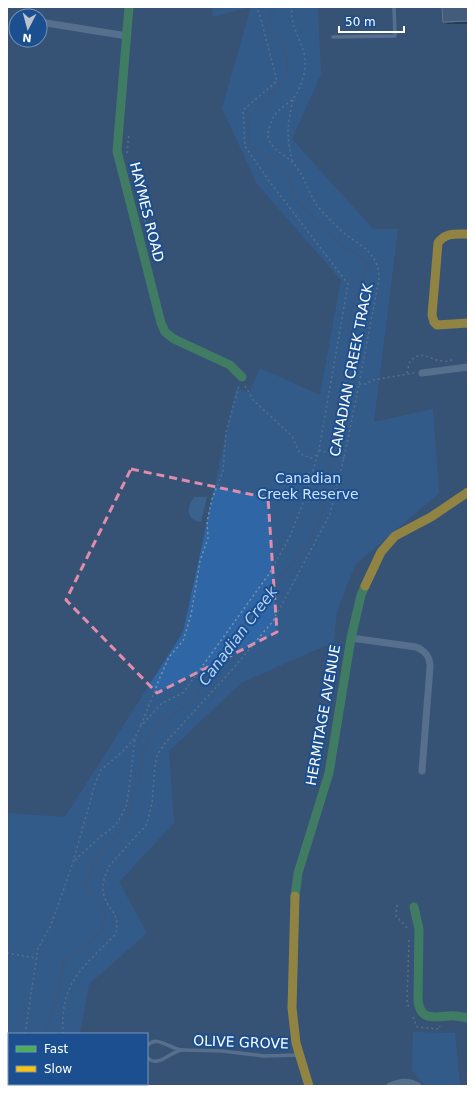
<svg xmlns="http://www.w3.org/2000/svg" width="475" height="1093" font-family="'DejaVu Sans',sans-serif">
	<defs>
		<filter id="shadow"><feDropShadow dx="4" dy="2.5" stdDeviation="0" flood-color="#0009"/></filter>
	</defs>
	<rect width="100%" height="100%" fill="#365274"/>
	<g fill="#2f66a5">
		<path d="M213 7H250L212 17Z"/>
		<path d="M251 7H318L321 74 292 139 373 229H398L374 422 433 409 439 493 355 565 337 611 334 642 241 683 169 751 174 823 119 882 147 933 89 984 80 1034H9V1038L7 1034V813L65 817 183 632 236 388 249 393 260 368 320 395 341 280 257 184 222 108Z"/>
		<path d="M413 1032 455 1033 460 1086H426L412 1071Z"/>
		<path d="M34 1084H117L118 1086H35Z"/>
	</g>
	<path fill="#3b618d" d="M194 497H207L201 522C186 520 186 507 194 497Z"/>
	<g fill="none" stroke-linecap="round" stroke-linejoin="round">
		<g stroke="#3b618d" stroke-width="2.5">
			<path d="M46 1034 60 988 64 962C94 934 127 928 85 886L93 865 126 824 131 806 132 793 139 782 144 747 156 726 194 700 201 684 219 657 258 607 275 591 280 577 312 539 323 511 334 438 335 410 348 361 349 333 352 312 361 281 369 267 360 256 341 245 325 231 300 203 291 189 290 175 275 161 248 145 249 116 275 90 287 75 288 62 284 47 267 29 272 11 276 7"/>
			<path d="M70 1084 71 1086"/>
		</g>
	</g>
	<path fill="#526984" stroke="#92a2b6" filter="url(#shadow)" d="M442 7H468V21L443 22Z"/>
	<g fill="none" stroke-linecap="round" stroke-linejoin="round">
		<g stroke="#7d92a8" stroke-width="1.5" stroke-dasharray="2 3" stroke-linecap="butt">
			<path d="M293 100C287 125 286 138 293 163"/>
			<path d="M127 153 129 133"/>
			<path d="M135 181 141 194 146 226"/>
			<path d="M407 373 410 361C424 349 428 360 442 361 445 362 449 361 452 360"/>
			<path d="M359 384H366L373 380 414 373"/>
			<path d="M245 386 254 401 292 436 300 454 311 458 318 454"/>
			<path d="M319 450 344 458"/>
			<path d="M141 725 161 675 169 657 183 641 191 615 200 561 208 538 207 522 212 499 223 471 226 432 239 386"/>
			<path d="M75 860 100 837 116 825 126 807 129 789 135 738"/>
			<path d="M397 905 396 916 409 930"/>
			<path d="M409 940 407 1002 409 1008"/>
			<path d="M7 953 36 958"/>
			<path d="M413 1017 417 1027 439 1029 440 1026"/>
			<path d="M25 1034 38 948 50 927 60 900 74 859 95 784 101 770 123 751 135 738 140 727 161 704 183 693 269 574 290 536 306 495 319 450 348 284 267 178 245 146 243 110 277 81 260 16 256 7"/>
			<path d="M63 1034C60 982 82 968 116 934 120 912 110 913 104 896 101 885 105 874 110 865L147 824 152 802 155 766 157 755 166 742 231 671 273 621 330 514 344 458 359 384 379 279C379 253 362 247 344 233 336 226 328 218 321 210 309 197 306 179 295 165 288 156 274 152 269 140 267 135 268 131 270 126 275 105 292 107 299 89 303 81 306 68 305 59 303 41 289 26 292 7"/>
			<path d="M43 1084 44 1086"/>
			<path d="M95 1084 97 1086"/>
		</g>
		<g stroke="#7d92a8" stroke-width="3.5">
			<path d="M333 37 395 36 394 7"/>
			<path d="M147 1046C157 1034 169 1049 182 1050 169 1052 157 1069 147 1057"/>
			<path d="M182 1050 222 1051 264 1056 298 1055"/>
		</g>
		<g stroke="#7d92a8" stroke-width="7">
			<path d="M40 22 127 36"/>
			<path d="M422 373 468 367"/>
			<path d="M351 638 416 647C426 651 430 657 430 667L422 771"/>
			<path d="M7 1052 9 1055"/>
			<path d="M25 1084V1086"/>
			<path d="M8 1086 17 1084"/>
			<path d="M390 1086C400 1082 408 1080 418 1086"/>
		</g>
		<g stroke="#4caf50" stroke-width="9">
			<path d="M129 7 117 151 161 323 165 332 174 339 230 365 242 377"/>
			<path d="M295 896 298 873 329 773 351 638 361 595 365 586"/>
			<path d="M414 907 419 929 418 1001C421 1021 433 1017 448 1016 455 1015 461 1017 468 1018"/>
		</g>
		<g stroke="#ffc107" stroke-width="9">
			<path d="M468 234C457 234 445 232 438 243L432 315 434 322 437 325 468 323"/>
			<path d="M365 586 381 552 395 536 431 517 468 492"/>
			<path d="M295 896 292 1008 296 1043 309 1086"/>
		</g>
	</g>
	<path d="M0 0H475V1093H0ZM131 469 268 498 277 632 157 693 66 600Z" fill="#365274" fill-opacity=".55" fill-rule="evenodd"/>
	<path fill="none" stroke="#e08cad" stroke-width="3" stroke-dasharray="8 5" stroke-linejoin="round" d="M131 469 268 498 277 632 157 693 66 600Z"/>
	<g text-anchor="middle" stroke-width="4" stroke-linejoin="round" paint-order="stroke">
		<g font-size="14" fill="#fff" stroke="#1b4f8f">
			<text transform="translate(147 212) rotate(76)" y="5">HAYMES ROAD</text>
			<text transform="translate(351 370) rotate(-79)" y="5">CANADIAN CREEK TRACK</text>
			<text transform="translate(323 715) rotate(-80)" y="5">HERMITAGE AVENUE</text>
			<text transform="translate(241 1042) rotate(2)" y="5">OLIVE GROVE</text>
		</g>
		<g font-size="14" fill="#cfe3fa" stroke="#1b4f8f">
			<text x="308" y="483">Canadian<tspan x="308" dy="16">Creek Reserve</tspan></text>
		</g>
		<g font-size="15" font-style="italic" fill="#b5d3f5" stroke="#1b4f8f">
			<text transform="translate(238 636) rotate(-53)" y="5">Canadian Creek</text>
		</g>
	</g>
	<rect width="475" height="1093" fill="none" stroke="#ffffff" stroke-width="16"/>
	<rect x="8" y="1033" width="140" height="52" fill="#1b4f8f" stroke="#7695bc"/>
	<rect x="16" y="1046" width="20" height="6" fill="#4caf50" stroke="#7695bc"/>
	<text x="44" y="1053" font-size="12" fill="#ffffff">Fast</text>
	<rect x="16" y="1066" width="20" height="6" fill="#ffc107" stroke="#7695bc"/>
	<text x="44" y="1073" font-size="12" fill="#ffffff">Slow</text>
	<g transform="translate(28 28) rotate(186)"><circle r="19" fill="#1b4f8f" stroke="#7695bc"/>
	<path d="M0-3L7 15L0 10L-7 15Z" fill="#b9c2ce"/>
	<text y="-6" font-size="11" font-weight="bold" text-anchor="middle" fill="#ffffff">N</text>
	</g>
	<path d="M339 26v6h65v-6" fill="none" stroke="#ffffff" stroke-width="2"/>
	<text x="345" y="26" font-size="12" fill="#ffffff" stroke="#1b4f8f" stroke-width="3" paint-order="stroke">50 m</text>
</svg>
